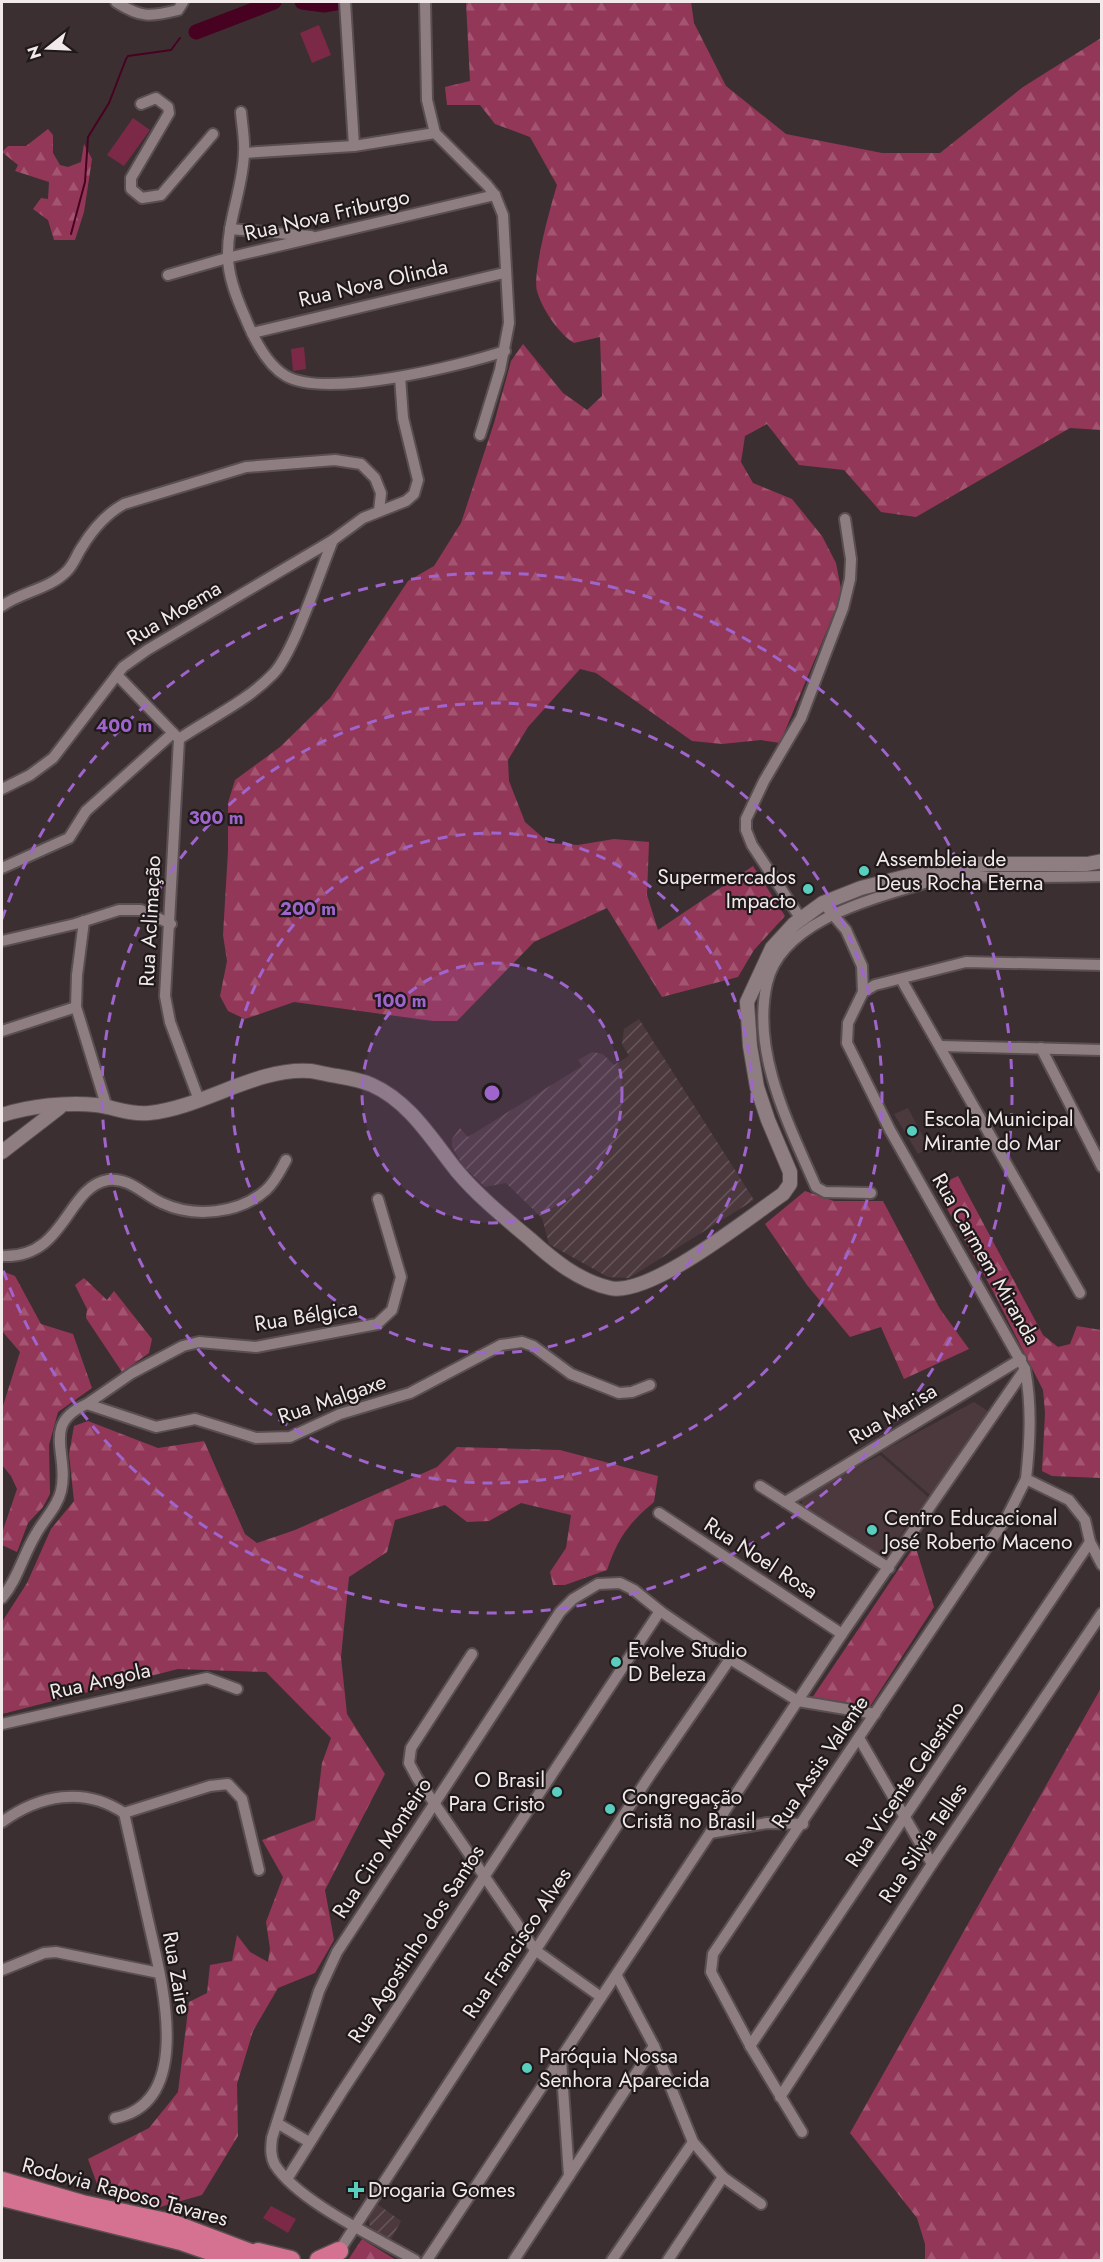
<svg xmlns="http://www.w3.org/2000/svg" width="1103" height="2262" font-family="Jost,sans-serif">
	<defs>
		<pattern id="industrial-furrows" width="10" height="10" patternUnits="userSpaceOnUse" patternTransform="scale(1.5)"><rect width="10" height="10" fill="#4c393e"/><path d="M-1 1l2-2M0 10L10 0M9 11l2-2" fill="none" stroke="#66565a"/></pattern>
		<pattern id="forest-firs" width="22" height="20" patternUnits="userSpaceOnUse" patternTransform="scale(1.5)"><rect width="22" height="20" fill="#933758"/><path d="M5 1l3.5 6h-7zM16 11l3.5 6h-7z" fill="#a35470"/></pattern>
	</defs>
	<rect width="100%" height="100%" fill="#3c2f32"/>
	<g fill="#4c393e">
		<path d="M908 1108 929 1148 918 1154 894 1114Z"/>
		<path d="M974 1402 989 1412 930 1495 881 1452Z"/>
		<path d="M880 1455 928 1497 887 1554 880 1555 802 1505V1500L810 1491Z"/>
	</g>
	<g fill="url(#industrial-furrows)">
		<path d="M639 1019 754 1200 629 1278 608 1277 549 1244 542 1218 506 1183 485 1187 463 1166 452 1147V1139L460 1128 468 1137 582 1066 578 1060 592 1052 603 1054 614 1065 629 1056 622 1044 624 1029Z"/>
		<path d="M376 2203 401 2221 390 2241 370 2227 368 2216Z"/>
	</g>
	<g fill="url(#forest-firs)">
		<path d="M466 2H691L694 23 726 86 786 134 882 153H940L1023 87 1101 38V430L1070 428 916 517 881 512 844 470 799 465 767 424 745 436 741 462 753 483 792 499 822 536 836 563 842 594 780 743 761 740 722 744 692 741 596 673 580 669 528 727 508 760 509 781 525 822 549 843 578 845 614 839 649 842 647 895 658 930 753 866 785 916 754 950 738 977 662 997 607 908 534 942 457 1021H433L294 1002 245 1019 228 1011 220 996 227 961 223 935 228 851V803L235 780 280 747 330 698 408 581 434 566 461 523 494 423 511 361 523 344 563 393 587 410 602 396 600 337 574 343C559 334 542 309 537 291 532 273 551 205 557 185L530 137 495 124 480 105H447L445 87 470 81Z"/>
		<path d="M48 129 53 135V153L60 165 68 167 81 162 84 144 92 159 84 212 75 240H54L48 220 33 209 41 198 48 199 49 182 15 171 18 165 2 152 8 146H26Z"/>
		<path d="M958 1176 1043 1335 1058 1347 1070 1344 1077 1326 1101 1330V1478L1052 1476 1042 1471 1045 1413 1043 1390 993 1291 935 1187Z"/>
		<path d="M805 1191 834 1201H883L940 1309 969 1349 904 1379 881 1327 850 1337 807 1285 765 1224Z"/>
		<path d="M2 1271 15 1276 41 1324 73 1334 92 1388 58 1412 49 1445 50 1494 43 1507 28 1523 17 1552 2 1545V1533L17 1489 11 1476 2 1465V1409L20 1352 2 1331Z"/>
		<path d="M84 1278 107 1300 114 1291 152 1339 149 1353 122 1372 86 1318 87 1309 75 1285Z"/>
		<path d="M88 1421 158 1448 204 1441 245 1534 257 1543 295 1530 437 1467 457 1447 560 1450 658 1476 654 1502C628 1524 618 1538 607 1570L565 1585H553L550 1572 566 1548 571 1515 521 1503 489 1521 467 1522 445 1505 395 1520 387 1552 349 1577 341 1657 347 1714 385 1774 325 1890 334 1940 315 1973 278 1988 253 2031 237 2084 238 2136 202 2195 160 2207 97 2184 88 2159 149 2128 178 2092 189 2002 207 1993 210 1965 232 1961 237 1935 250 1952 268 1962 270 1949 266 1922 283 1877 262 1840 315 1820 322 1763 331 1738 266 1672 178 1669 2 1714V1622L27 1583 51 1529 74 1501 69 1454 74 1426Z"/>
		<path d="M915 1545 934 1607 869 1708 812 1698Z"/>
		<path d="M1101 1688V2260H925V2244L917 2218 850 2133Z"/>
		<path d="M362 2239 396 2260H348Z"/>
	</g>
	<g fill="#7c2947">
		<path d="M319 25 331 55 312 63 300 33Z"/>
		<path d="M133 118 150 130 124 166 107 155Z"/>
		<path d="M304 347 306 369 293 371 291 349Z"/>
		<path d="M271 2206 296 2219 288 2233 263 2218Z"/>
	</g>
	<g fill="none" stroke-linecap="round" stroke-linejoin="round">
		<path stroke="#470221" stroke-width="2" d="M71 234 85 182 88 137 109 103 126 59 128 56 171 50 180 38"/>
		<g stroke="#470221" stroke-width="15">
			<path d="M302 2 324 5 341 2"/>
			<path d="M196 32 274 2"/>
		</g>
		<defs>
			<g id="street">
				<path d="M116 2C141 18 150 17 178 10L183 2"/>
				<path d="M345 2 354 146"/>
				<path d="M425 2 427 100 435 133 487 185 495 195 503 215 509 323 500 370 480 435"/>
				<path d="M141 104 156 98 168 107 169 113 131 178V189L142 198 161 195 213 134"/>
				<path d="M241 112C242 125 245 140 244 153 243 188 227 221 228 256 228 277 237 299 245 317 253 337 267 365 286 376 326 399 460 366 505 351"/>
				<path d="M244 153 354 146 435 133"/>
				<path d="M230 229 311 236"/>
				<path d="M168 275 227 258 495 195"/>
				<path d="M252 333 504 273"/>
				<path d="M2 606C21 592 50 589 67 571 74 564 77 554 82 547 93 529 106 514 124 504L246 467 335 460 361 464 375 478 381 493 379 511"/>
				<path d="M117 675 177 737"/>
				<path d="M179 739 165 996 170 1022 199 1100"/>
				<path d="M179 739C210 718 246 702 273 674 294 653 320 571 333 540"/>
				<path d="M2 789 30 775 53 758 123 667 147 650 333 540 363 518 406 501 414 494 418 480 403 418 400 377"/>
				<path d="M2 868 69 838 86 811 173 733"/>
				<path d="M823 903 846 930 862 966 863 992 848 1023 847 1043 890 1130 1025 1369C1032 1406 1030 1442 1026 1479L1069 1500 1085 1520 1090 1542 1102 1565"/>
				<path d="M801 919 752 845 746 830V819L764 781 801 718 843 608 850 579 851 559 845 519"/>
				<path d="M84 921 77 975 76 1007 107 1108"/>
				<path d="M2 941 75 924 119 910H141L171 924"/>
				<path d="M901 979 1080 1293"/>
				<path d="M863 992 875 985 966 962 1102 965"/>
				<path d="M2 1031 76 1007"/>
				<path d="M940 1046 1102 1050"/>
				<path d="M1041 1048 1102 1167"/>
				<path d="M871 1193 825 1192 816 1187C789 1125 751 1052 767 983 780 926 859 902 908 888 925 883 944 876 961 875 973 875 985 877 997 877 1032 877 1067 877 1102 876"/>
				<path d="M2 1256C66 1259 66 1187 108 1180 129 1177 144 1195 162 1203 194 1218 239 1214 266 1190 275 1182 280 1171 286 1160"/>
				<path d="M87 1404 132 1373 183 1346 199 1342 256 1347 377 1324 392 1310 401 1277 378 1199"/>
				<path d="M760 1486 889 1568"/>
				<path d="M785 1502 1021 1359"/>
				<path d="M659 1513 842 1634"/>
				<path d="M2 1598C18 1579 23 1555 36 1534 44 1519 57 1508 61 1491 70 1455 40 1424 87 1404L156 1427 195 1419 256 1438 290 1437 340 1414 410 1393 501 1345 522 1342 533 1346 571 1374 619 1393 632 1392 650 1385"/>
				<path d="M472 1654 411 1748 409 1763 417 1778 535 1950 601 1997"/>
				<path d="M2 1724 207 1678 237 1689"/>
				<path d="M859 1738 932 1864"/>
				<path d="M2 1822C39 1795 84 1786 124 1813L210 1786 228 1784 242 1799 259 1870"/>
				<path d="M710 1833 767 1823 803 1824"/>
				<path d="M2 1970 44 1953 56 1952 159 1973"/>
				<path d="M617 1976 654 2046 693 2142 723 2177 761 2204"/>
				<path d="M750 2046 1090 1542"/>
				<path d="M561 2059 569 2176"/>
				<path d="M780 2097 932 1864 1102 1613"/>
				<path d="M115 2118C197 2102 160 1975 148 1920 140 1884 132 1848 124 1813"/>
				<path d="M277 2123 309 2142"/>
				<path d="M802 2132 752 2049 711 1972 713 1954 1007 1517 1026 1479"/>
				<path d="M287 2179 341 2093 660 1611"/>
				<path d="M339 2251 650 1775 730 1659"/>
				<path d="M415 2260C375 2237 299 2202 275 2165 270 2156 271 2147 272 2138L319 1991 337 1952 560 1612 573 1599 598 1584 620 1583 634 1590 660 1611 730 1659 798 1701 875 1714"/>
				<path d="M427 2260 842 1634 1025 1369"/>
				<path d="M514 2260 654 2046"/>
				<path d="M612 2260 693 2142"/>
				<path d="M668 2260 723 2177"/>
			</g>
			<g id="secondary">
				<path d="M2 1115C30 1106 66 1102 96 1105 114 1107 129 1115 149 1113 202 1108 257 1067 310 1071 319 1072 328 1075 337 1076 349 1078 361 1080 372 1085 410 1102 432 1140 457 1171 478 1196 505 1218 530 1239 553 1260 579 1281 610 1288 650 1297 748 1218 783 1194L790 1184V1172L768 1120 757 1087 750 1046 747 1002 772 948 794 924 823 903 861 888 955 864H1087L1102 861"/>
				<path d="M2 1152 59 1108"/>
			</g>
			<g id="highway">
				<path d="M2 2181 82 2204 171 2223 269 2260"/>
				<path d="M2 2197 181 2241 236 2260"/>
				<path d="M258 2252 291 2260"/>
				<path d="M319 2260 339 2251"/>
			</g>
		</defs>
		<use href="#street" stroke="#594e50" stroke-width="14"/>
		<use href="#secondary" stroke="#594e50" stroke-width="16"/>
		<use href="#highway" stroke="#594e50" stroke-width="21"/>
		<use href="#street" stroke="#8e7e82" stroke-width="10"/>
		<use href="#secondary" stroke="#8e7e82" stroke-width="14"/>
		<use href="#highway" stroke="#d67291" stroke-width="18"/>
	</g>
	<circle cx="492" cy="1093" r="130" fill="#9f65cc" fill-opacity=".12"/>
	<g fill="none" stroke="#9f65cc" stroke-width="3" stroke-dasharray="10 8">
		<circle cx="492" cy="1093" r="130"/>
		<circle cx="492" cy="1093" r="260"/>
		<circle cx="492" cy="1093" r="390"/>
		<path d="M2 919A520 520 0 1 1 2 1267"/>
	</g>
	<g fill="#59cebe" stroke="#1f191a" stroke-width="2">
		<circle cx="864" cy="871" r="6"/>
		<circle cx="808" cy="889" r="6"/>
		<circle cx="912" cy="1131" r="6"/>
		<circle cx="872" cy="1530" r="6"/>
		<circle cx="616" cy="1662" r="6"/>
		<circle cx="557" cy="1792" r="6"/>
		<circle cx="610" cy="1809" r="6"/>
		<circle cx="527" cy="2068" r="6"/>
		<path d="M353 2181h6v6h6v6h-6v6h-6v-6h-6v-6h6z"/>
	</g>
	<g text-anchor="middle" stroke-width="4.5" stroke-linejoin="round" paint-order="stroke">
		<g font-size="21" fill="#f2e9eb" stroke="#1f191a">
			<text transform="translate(327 215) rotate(-13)" y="7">Rua Nova Friburgo</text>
			<text transform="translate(373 283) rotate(-13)" y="7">Rua Nova Olinda</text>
			<text transform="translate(174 613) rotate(-31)" y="7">Rua Moema</text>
			<text transform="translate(150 921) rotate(-87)" y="7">Rua Aclimação</text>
			<text transform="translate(986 1259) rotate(60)" y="7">Rua Carmem Miranda</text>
			<text transform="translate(306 1316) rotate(-9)" y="7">Rua Bélgica</text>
			<text transform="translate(332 1399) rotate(-19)" y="7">Rua Malgaxe</text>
			<text transform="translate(893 1414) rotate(-31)" y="7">Rua Marisa</text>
			<text transform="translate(761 1558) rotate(33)" y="7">Rua Noel Rosa</text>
			<text transform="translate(100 1681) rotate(-13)" y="7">Rua Angola</text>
			<text transform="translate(820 1762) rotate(-56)" y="7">Rua Assis Valente</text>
			<text transform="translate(905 1784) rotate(-56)" y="7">Rua Vicente Celestino</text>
			<text transform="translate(923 1843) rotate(-56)" y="7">Rua Silvia Telles</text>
			<text transform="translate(382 1848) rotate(-57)" y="7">Rua Ciro Monteiro</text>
			<text transform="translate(517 1943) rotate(-56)" y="7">Rua Francisco Alves</text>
			<text transform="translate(416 1944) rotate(-57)" y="7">Rua Agostinho dos Santos</text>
			<text transform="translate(177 1973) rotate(80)" y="7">Rua Zaire</text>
			<text transform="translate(125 2192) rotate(15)" y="7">Rodovia Raposo Tavares</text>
		</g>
		<g font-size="21" fill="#f2e9eb" stroke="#1f191a" text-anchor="start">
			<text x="876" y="866">Assembleia de<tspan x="876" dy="24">Deus Rocha Eterna</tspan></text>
			<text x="796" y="884" text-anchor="end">Supermercados<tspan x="796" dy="24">Impacto</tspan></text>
			<text x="924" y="1126">Escola Municipal<tspan x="924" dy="24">Mirante do Mar</tspan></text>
			<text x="884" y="1525">Centro Educacional<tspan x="884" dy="24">José Roberto Maceno</tspan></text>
			<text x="628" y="1657">Evolve Studio<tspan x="628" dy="24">D Beleza</tspan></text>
			<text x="545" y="1787" text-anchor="end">O Brasil<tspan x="545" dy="24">Para Cristo</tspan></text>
			<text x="622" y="1804">Congregação<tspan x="622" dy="24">Cristã no Brasil</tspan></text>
			<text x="539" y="2063">Paróquia Nossa<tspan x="539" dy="24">Senhora Aparecida</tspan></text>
			<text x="368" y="2197">Drogaria Gomes</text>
		</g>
	</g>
	<circle cx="492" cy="1093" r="9" fill="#9f65cc" stroke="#1f191a" stroke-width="3"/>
	<g font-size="18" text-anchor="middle" font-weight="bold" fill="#9f65cc" stroke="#1f191a" stroke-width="4.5" stroke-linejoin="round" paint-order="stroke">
		<text x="124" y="732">400 m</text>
		<text x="216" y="824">300 m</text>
		<text x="308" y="915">200 m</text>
		<text x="400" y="1007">100 m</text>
	</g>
	<rect width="1103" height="2262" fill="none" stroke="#f2e9eb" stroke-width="6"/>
	<g transform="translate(48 48) rotate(252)" stroke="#1f191a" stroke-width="4.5" paint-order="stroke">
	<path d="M0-4.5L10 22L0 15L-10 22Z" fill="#f2e9eb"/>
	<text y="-9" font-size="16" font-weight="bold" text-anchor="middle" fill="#f2e9eb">N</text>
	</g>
</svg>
